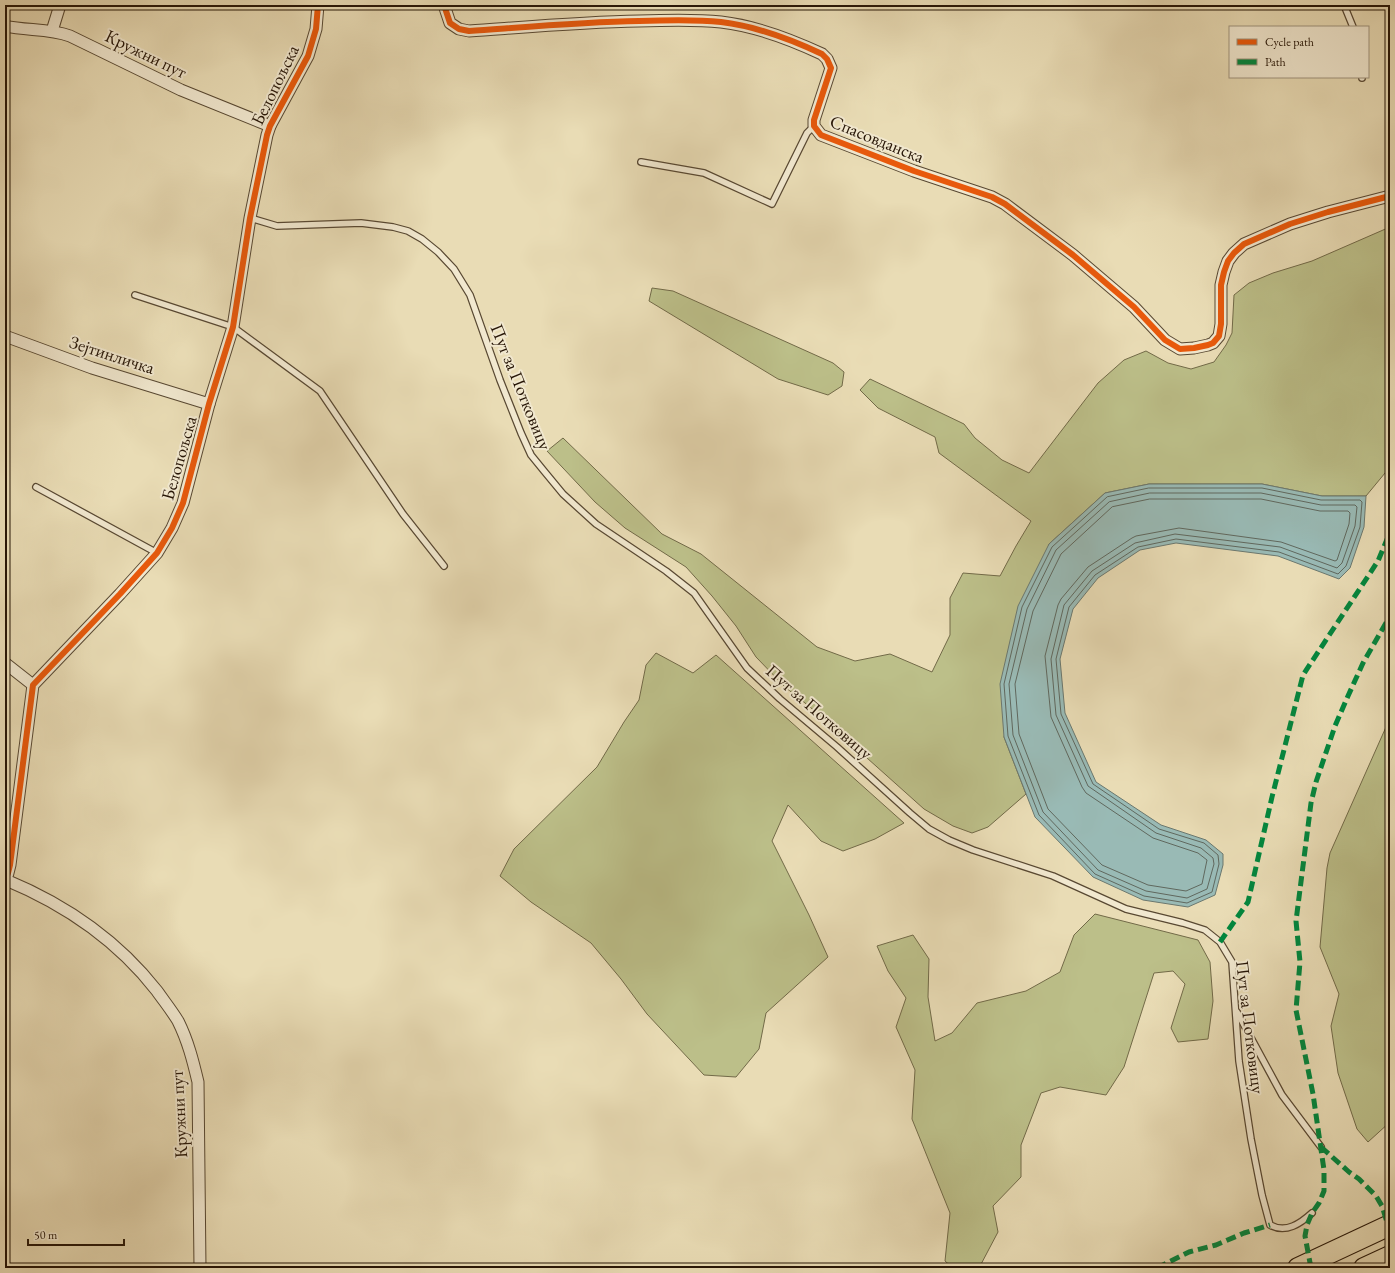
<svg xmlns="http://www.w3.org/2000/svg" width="1395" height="1273" font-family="'EB Garamond',serif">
	<rect width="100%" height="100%" fill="#e9dcb5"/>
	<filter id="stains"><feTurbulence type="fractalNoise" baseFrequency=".005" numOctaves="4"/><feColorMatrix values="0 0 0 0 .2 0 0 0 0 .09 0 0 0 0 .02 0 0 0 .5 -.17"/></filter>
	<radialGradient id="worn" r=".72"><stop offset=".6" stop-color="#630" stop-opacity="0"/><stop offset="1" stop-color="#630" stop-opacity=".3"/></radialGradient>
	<g fill="#bcbf89" stroke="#726a48">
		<path d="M1390 227V467L1366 496H1322L1262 484H1149L1105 493 1049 544 1004 737 1026 794 988 827 972 833 953 826 924 809 810 707 785 687 756 657 736 626 712 596 686 567 625 528 595 502 547 451 563 438 662 534 701 554 817 647 855 661 890 654 932 672 950 635V598L963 573 1000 576 1016 546 1031 521 939 453 935 437 878 408 860 390 870 379 964 424 975 438 1002 460 1029 473 1098 383 1124 360 1146 351 1168 363 1191 369 1214 362 1226 345 1232 333 1234 295 1249 283 1273 273 1312 261Z"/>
		<path d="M652 288 673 291 833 363 844 372 842 386 828 395 778 379 649 301Z"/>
		<path d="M656 653 693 673 716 655 904 823 875 839 843 851 821 841 788 805 772 841 809 915 828 957 766 1013 759 1049 736 1077 704 1075 647 1014 621 979 591 943 531 902 500 876 514 849 597 767 624 722 639 700 646 665Z"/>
		<path d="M1390 718V1122L1368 1142 1357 1129 1338 1073 1331 1026 1339 994 1320 947 1327 868 1330 853Z"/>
		<path d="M1095 914 1198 940 1210 962 1213 1001 1208 1039 1178 1042 1171 1028 1185 984 1173 971 1154 973 1124 1067 1106 1095 1060 1087 1041 1093 1021 1145V1177L993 1206 998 1232 979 1268H953L945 1261 950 1213 912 1119 915 1070 896 1027 906 998 888 971 877 946 913 935 929 959 928 997 935 1041 952 1033 977 1003 1026 991 1060 972 1074 935Z"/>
	</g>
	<path fill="#99bab5" stroke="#6b786f" d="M1149 484H1262L1322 496H1366L1364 527 1350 568 1339 579 1278 556 1176 543 1140 550 1098 578 1073 609 1060 659 1065 713 1096 782 1161 825 1206 840 1223 854V865L1215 895 1188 907 1143 900 1093 877 1035 817 1004 737 1000 684 1018 606 1049 544 1105 493Z"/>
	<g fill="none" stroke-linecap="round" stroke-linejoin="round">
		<g stroke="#60685e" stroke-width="1">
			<path d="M1149 488H1262L1321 500H1360L1362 502 1360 527 1346 566 1338 574 1279 552 1176 539 1138 547 1095 575 1069 607 1056 659 1061 714 1093 784 1159 829 1204 843 1218 855 1219 864 1212 892 1187 903 1144 896 1095 874 1039 815 1008 736 1004 684 1022 607 1052 547 1107 497Z"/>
			<path d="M1150 493H1261L1321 505H1355L1357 507 1355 526 1342 563 1337 568 1280 547 1175 534 1135 543 1092 571 1064 605 1051 659 1056 715 1088 786 1156 833 1201 848 1213 858 1214 864 1207 889 1187 898 1146 891 1098 870 1043 812 1013 735 1009 684 1027 609 1056 550 1109 502Z"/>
			<path d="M1150 499H1261L1320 511H1348L1350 513 1349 524 1337 560 1335 561 1281 542 1179 528 1136 536 1132 538 1088 567 1061 599 1058 605 1045 656 1051 717 1082 787 1086 793 1153 838 1198 853 1207 860 1202 884 1186 891 1148 885 1102 865 1048 809 1019 734 1015 684 1033 611 1061 554 1112 507Z"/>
		</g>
		<defs>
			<g id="lane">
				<path d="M1344 5 1353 27"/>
				<path d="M1362 77V78"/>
				<path d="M641 162 704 173 772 204 807 133 814 126"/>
				<path d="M250 218 277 226 361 223 393 227 408 231 422 239 438 252 454 269 470 295 500 380 521 433 531 455 544 471 563 494 596 524 666 571 694 593 747 668 780 699 837 747 910 813 929 829 949 840 973 850 1053 876 1126 909 1183 923 1205 930 1220 942 1232 962 1239 1061 1251 1139 1262 1195 1270 1225C1286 1234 1301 1223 1312 1213"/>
				<path d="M135 295 233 327 320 391 403 514 444 566"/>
				<path d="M36 487 157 553"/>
				<path d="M1237 1012 1282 1095 1321 1147"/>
			</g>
			<g id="street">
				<path d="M444 5 450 23 459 29 469 31C526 27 582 22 639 21 666 20 694 19 721 22 756 26 790 39 822 54L827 59 831 68 814 120V126L821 135 914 171 992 197 1005 204 1073 255 1134 307 1165 340 1180 349 1194 348 1208 345 1213 343 1219 336 1221 324V285L1224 272 1228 261 1234 253 1244 244 1290 224 1328 212 1390 196"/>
				<path d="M5 26C27 31 49 28 70 36L181 90 270 126"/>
				<path d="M52 31 60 5"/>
				<path d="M5 336 92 368 209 404"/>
				<path d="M5 663 33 685"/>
				<path d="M6 880C64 904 118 941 157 991 164 1001 172 1011 178 1021 188 1041 193 1061 198 1082L200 1268"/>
				<path d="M5 881 8 873 10 865 33 685 120 594 157 553 172 528 183 503 209 404 233 327 250 218 267 135 270 126 308 56 316 29 318 5"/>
			</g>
			<g id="highway">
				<path d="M1298 1268 1390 1225"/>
				<path d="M1364 1268 1390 1256"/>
			</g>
		</defs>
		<use href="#lane" stroke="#584832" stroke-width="8"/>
		<use href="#street" stroke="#584832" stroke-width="13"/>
		<use href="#highway" stroke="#271607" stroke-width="22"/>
		<use href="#lane" stroke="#f1e8cf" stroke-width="5.5"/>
		<use href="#street" stroke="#f1e8cf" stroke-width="11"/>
		<use href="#highway" stroke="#e9dcb5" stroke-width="20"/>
		<g stroke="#00873e" stroke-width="5" stroke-dasharray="10 5" stroke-linecap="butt">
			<path d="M1220 942 1248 902 1272 797 1303 675 1378 561 1390 532"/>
			<path d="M1321 1147 1349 1172 1359 1179 1376 1196 1382 1206 1390 1232"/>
			<path d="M1157 1268 1189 1252 1216 1245 1244 1233 1270 1225"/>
			<path d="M1311 1268 1305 1236 1307 1225 1312 1213 1319 1203 1324 1191V1170L1313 1094 1296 1010 1300 962 1296 921 1311 803 1316 782 1335 726 1348 696 1363 663 1390 616"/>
		</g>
		<defs>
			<g id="cycleway">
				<path d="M444 5 450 23 459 29 469 31C526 27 582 22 639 21 666 20 694 19 721 22 756 26 790 39 822 54L827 59 831 68 814 120V126L821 135 914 171 992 197 1005 204 1073 255 1134 307 1165 340 1180 349 1194 348 1208 345 1213 343 1219 336 1221 324V285L1224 272 1228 261 1234 253 1244 244 1290 224 1328 212 1390 196"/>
				<path d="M5 881 8 873 10 865 33 685 120 594 157 553 172 528 183 503 209 404 233 327 250 218 267 135 270 126 308 56 316 29 318 5"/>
			</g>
		</defs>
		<use href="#cycleway" stroke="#f1e8cf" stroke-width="8"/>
		<use href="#cycleway" stroke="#e8590c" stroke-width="6"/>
	</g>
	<g text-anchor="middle" stroke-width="4" stroke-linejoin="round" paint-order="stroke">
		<g font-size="18" fill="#271607" stroke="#f1e8cf">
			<text transform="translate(146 54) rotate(26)" y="6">Кружни пут</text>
			<text transform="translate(275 85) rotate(-64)" y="6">Белопољска</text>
			<text transform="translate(877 139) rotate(22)" y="6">Спасовданска</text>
			<text transform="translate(112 355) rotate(18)" y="6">Зејтинличка</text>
			<text transform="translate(521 387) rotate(68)" y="6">Пут за Потковицу</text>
			<text transform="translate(179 458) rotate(-74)" y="6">Белопољска</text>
			<text transform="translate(819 712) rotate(41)" y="6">Пут за Потковицу</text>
			<text transform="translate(1250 1027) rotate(83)" y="6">Пут за Потковицу</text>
			<text transform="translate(179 1114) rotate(-93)" y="6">Кружни пут</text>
		</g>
	</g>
	<rect width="1395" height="1273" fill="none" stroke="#e9dcb5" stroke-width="20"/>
	<rect x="6" y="6" width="1383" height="1261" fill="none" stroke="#271607" stroke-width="2"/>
	<rect x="10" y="10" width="1375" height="1253" fill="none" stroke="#271607"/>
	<rect x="1229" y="26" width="140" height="52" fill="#f1e8cf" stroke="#a0947f"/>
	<rect x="1237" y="39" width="20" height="6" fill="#e8590c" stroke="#a0947f"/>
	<text x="1265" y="46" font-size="12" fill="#271607">Cycle path</text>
	<rect x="1237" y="59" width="20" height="6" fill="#00873e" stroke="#a0947f"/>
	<text x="1265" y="66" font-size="12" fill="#271607">Path</text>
	<path d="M28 1239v6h96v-6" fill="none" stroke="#271607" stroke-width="2"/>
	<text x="34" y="1239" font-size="12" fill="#271607" stroke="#f1e8cf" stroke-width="3" paint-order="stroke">50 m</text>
	<rect width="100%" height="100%" filter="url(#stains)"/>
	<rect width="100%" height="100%" fill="url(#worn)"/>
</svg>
